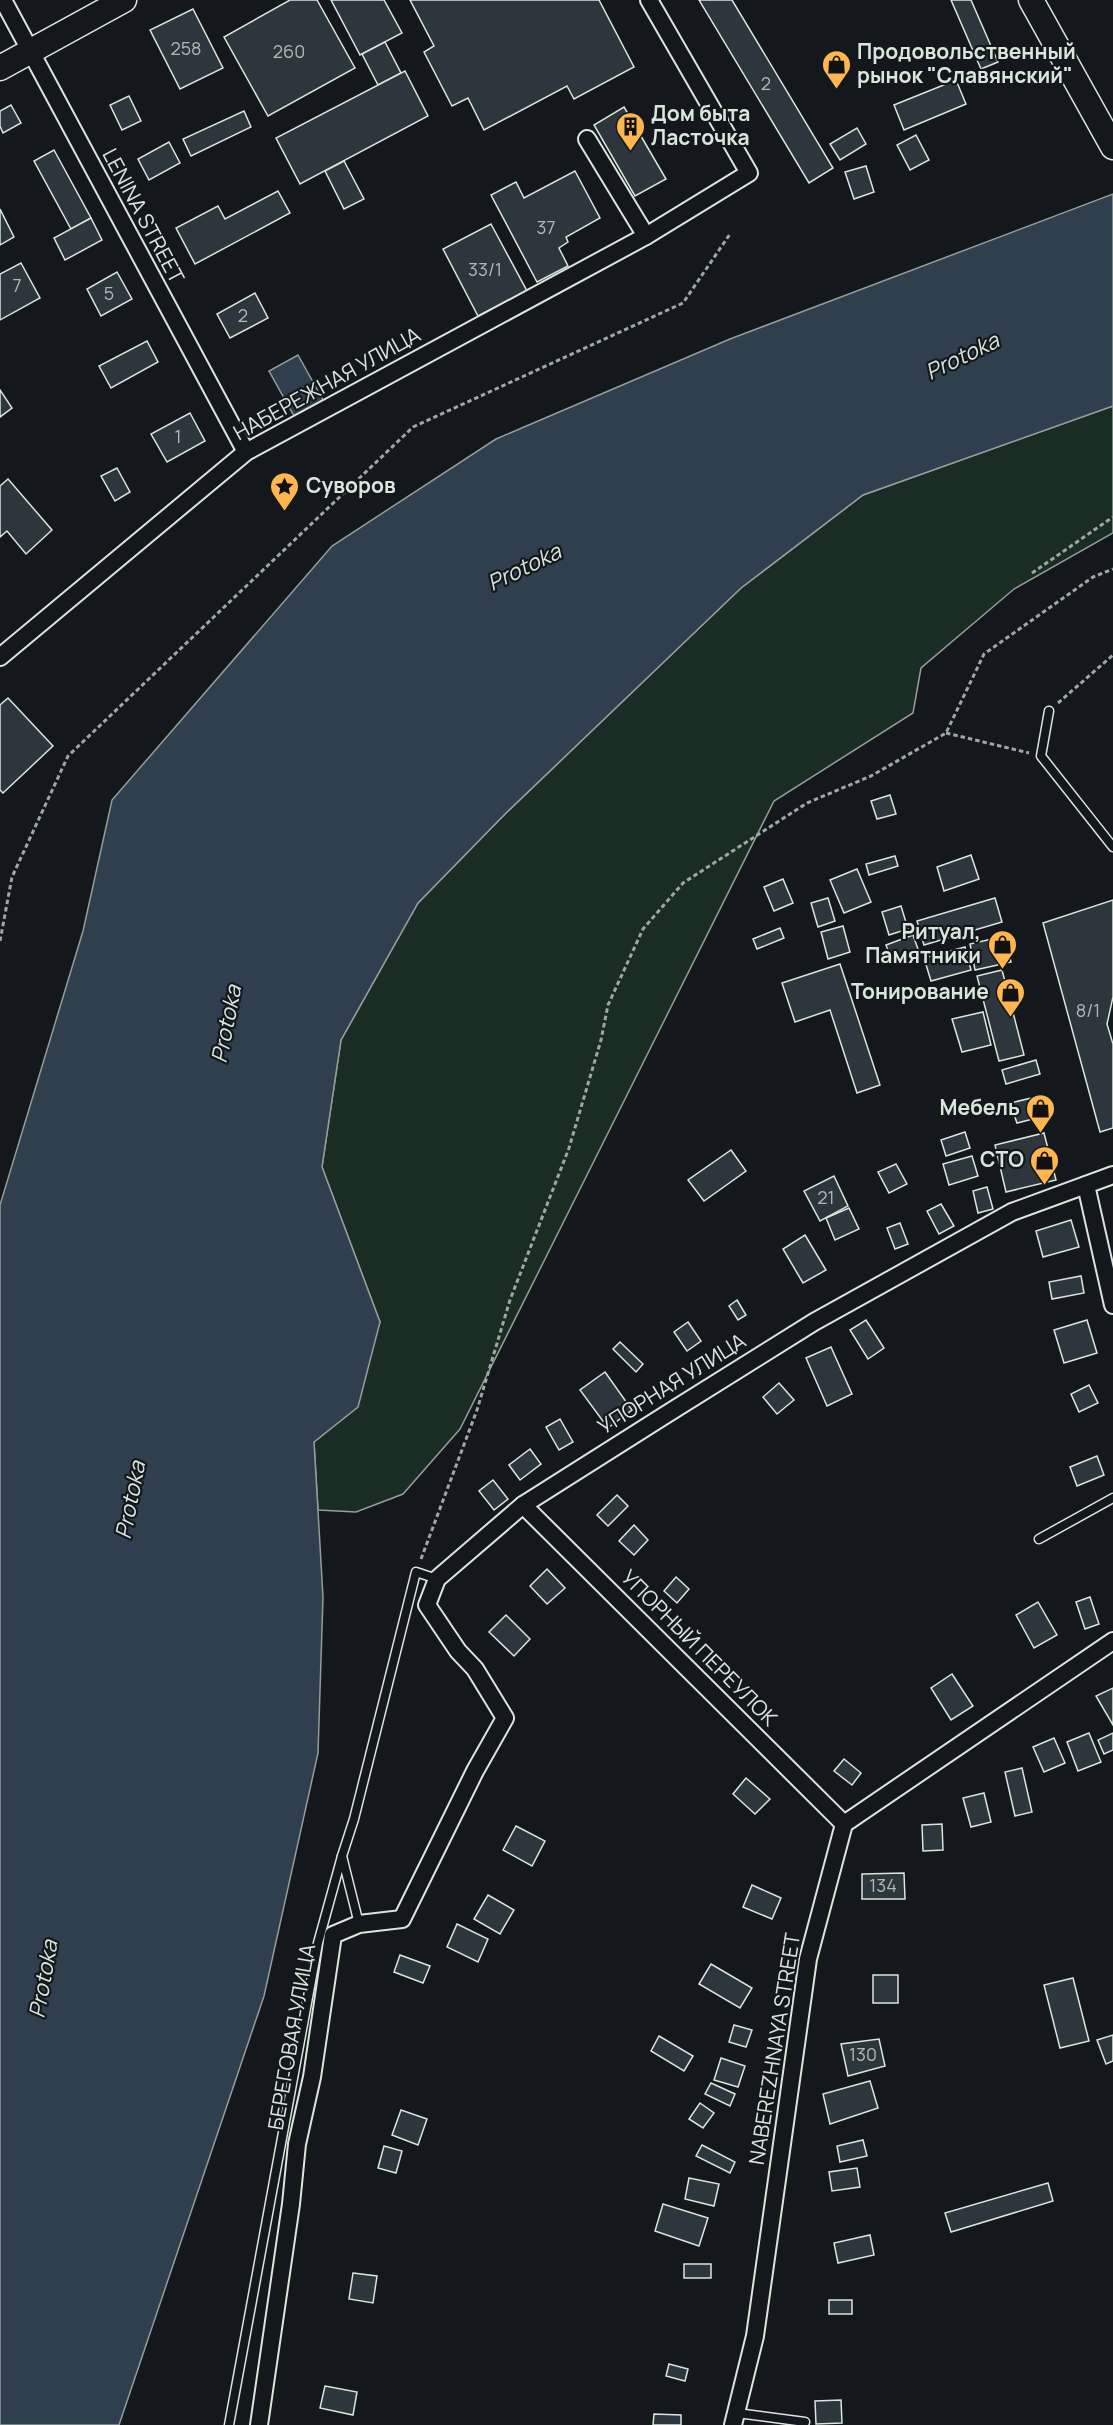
<svg xmlns="http://www.w3.org/2000/svg" width="1113" height="2425" font-family="Manrope,sans-serif">
	<rect width="100%" height="100%" fill="#14181c"/>
	<path fill="#1a2d24" stroke="#939e99" stroke-width="1.5" d="M1113 406V533L1014 589 921 668 913 713 774 801 460 1429 403 1494 356 1512 318 1510 314 1442 346 1416 380 1322 322 1167 341 1040 418 903 505 814 741 588 863 495Z"/>
	<g fill="#2f3f4d" stroke="#939e99" stroke-width="1.5">
		<path d="M1113 194V406L863 495 741 588 505 814 418 903 341 1040 322 1167 380 1322 358 1407 314 1442 323 1597 318 1753 264 1996 119 2425H0V1205L83 931 112 800 332 546 496 439 730 339Z"/>
		<path d="M298 355 323 400 294 416 269 371Z"/>
	</g>
	<g fill="#2c363c" stroke="#d8e6dc" stroke-width="1.5">
		<path d="M290 0H317L355 68 268 116 224 37Z"/>
		<path d="M331 0H384L402 33 360 55Z"/>
		<path d="M410 0H599L634 67 574 99 567 86 484 130 468 98 452 106 424 52 434 46Z"/>
		<path d="M699 0H732L833 168 809 183Z"/>
		<path d="M951 0H971L998 62 981 69Z"/>
		<path d="M193 9 223 68 180 89 150 30Z"/>
		<path d="M385 42 401 73 378 85 362 54Z"/>
		<path d="M405 71 428 116 300 184 276 138Z"/>
		<path d="M956 80 966 104 904 130 894 105Z"/>
		<path d="M129 96 141 121 122 130 110 105Z"/>
		<path d="M11 105 21 123 3 133 0 126V111Z"/>
		<path d="M624 107 666 179 635 196 594 125Z"/>
		<path d="M244 111 251 127 191 156 183 139Z"/>
		<path d="M857 128 866 144 840 160 830 144Z"/>
		<path d="M916 135 929 160 910 170 897 145Z"/>
		<path d="M169 142 180 163 149 180 138 159Z"/>
		<path d="M54 150 91 218 71 229 34 161Z"/>
		<path d="M344 161 364 199 344 209 325 171Z"/>
		<path d="M866 166 874 192 854 199 845 172Z"/>
		<path d="M575 171 600 218 566 237 568 242 559 248 568 266 537 282 491 195 516 182 524 198Z"/>
		<path d="M278 191 290 213 195 264 176 228 218 206 225 219Z"/>
		<path d="M0 209 14 237 0 245Z"/>
		<path d="M91 218 102 240 65 260 54 238Z"/>
		<path d="M491 224 527 291 478 316 443 249Z"/>
		<path d="M21 263 40 298 0 320V274Z"/>
		<path d="M117 272 132 299 101 316 87 289Z"/>
		<path d="M255 293 268 318 230 338 217 314Z"/>
		<path d="M147 341 158 362 111 388 99 366Z"/>
		<path d="M0 390 12 408 0 417Z"/>
		<path d="M190 413 205 441 167 462 151 434Z"/>
		<path d="M117 468 130 492 115 501 101 476Z"/>
		<path d="M8 479 52 530 26 554 7 531 0 537V486Z"/>
		<path d="M8 698 53 746 3 793 0 790V705Z"/>
		<path d="M890 795 896 814 877 819 871 801Z"/>
		<path d="M971 855 979 879 944 891 937 867Z"/>
		<path d="M895 856 898 866 869 875 866 864Z"/>
		<path d="M857 869 871 902 844 913 830 880Z"/>
		<path d="M783 879 793 903 774 911 764 887Z"/>
		<path d="M828 898 835 921 818 927 811 903Z"/>
		<path d="M995 898 1002 922 924 945 917 921Z"/>
		<path d="M1113 900V997L1107 1024 1113 1044V1128L1100 1132 1043 923Z"/>
		<path d="M901 906 908 929 889 935 882 912Z"/>
		<path d="M843 926 850 952 828 959 821 932Z"/>
		<path d="M780 928 784 938 757 949 753 939Z"/>
		<path d="M913 935 918 949 891 959 886 945Z"/>
		<path d="M1005 936 1011 962 975 970 970 944Z"/>
		<path d="M965 947 971 970 931 981 924 958Z"/>
		<path d="M840 964 880 1085 857 1093 830 1010 795 1022 782 983Z"/>
		<path d="M1002 970 1024 1055 999 1061 977 976Z"/>
		<path d="M983 1012 991 1045 962 1052 952 1019Z"/>
		<path d="M1036 1060 1040 1074 1006 1084 1002 1070Z"/>
		<path d="M1036 1097 1041 1117 1017 1123 1010 1103Z"/>
		<path d="M965 1132 970 1148 946 1156 941 1140Z"/>
		<path d="M1044 1133 1056 1180 1006 1192 995 1145Z"/>
		<path d="M731 1150 746 1171 704 1201 688 1180Z"/>
		<path d="M972 1156 978 1176 949 1185 943 1164Z"/>
		<path d="M896 1164 907 1184 889 1193 878 1172Z"/>
		<path d="M834 1176 848 1206 820 1221 804 1191Z"/>
		<path d="M987 1187 993 1209 978 1213 973 1191Z"/>
		<path d="M941 1204 954 1226 939 1234 927 1211Z"/>
		<path d="M849 1208 859 1229 835 1240 826 1218Z"/>
		<path d="M1071 1220 1079 1247 1043 1257 1036 1231Z"/>
		<path d="M900 1223 908 1244 895 1249 887 1228Z"/>
		<path d="M805 1235 826 1270 803 1283 783 1249Z"/>
		<path d="M1081 1276 1084 1293 1052 1299 1049 1282Z"/>
		<path d="M737 1300 746 1315 738 1320 729 1306Z"/>
		<path d="M866 1320 884 1348 868 1359 850 1330Z"/>
		<path d="M1087 1320 1097 1353 1064 1363 1054 1330Z"/>
		<path d="M688 1322 701 1341 687 1351 674 1332Z"/>
		<path d="M620 1342 643 1364 636 1372 613 1349Z"/>
		<path d="M831 1347 852 1394 827 1406 806 1358Z"/>
		<path d="M605 1372 632 1410 608 1428 580 1390Z"/>
		<path d="M779 1383 794 1400 777 1414 763 1397Z"/>
		<path d="M1089 1385 1098 1403 1079 1412 1071 1394Z"/>
		<path d="M560 1419 573 1442 559 1450 546 1427Z"/>
		<path d="M530 1449 541 1464 520 1480 509 1465Z"/>
		<path d="M1097 1456 1104 1475 1077 1486 1070 1467Z"/>
		<path d="M493 1480 508 1499 494 1510 479 1491Z"/>
		<path d="M617 1495 628 1506 608 1526 597 1515Z"/>
		<path d="M634 1525 648 1540 634 1555 619 1541Z"/>
		<path d="M547 1569 565 1588 547 1604 530 1586Z"/>
		<path d="M676 1577 689 1589 677 1603 664 1591Z"/>
		<path d="M1090 1597 1099 1624 1085 1629 1076 1602Z"/>
		<path d="M1038 1602 1057 1635 1034 1648 1016 1615Z"/>
		<path d="M506 1615 530 1639 514 1656 489 1632Z"/>
		<path d="M952 1674 973 1706 951 1720 931 1688Z"/>
		<path d="M1113 1688V1725L1096 1696Z"/>
		<path d="M1089 1733 1101 1762 1078 1771 1067 1742Z"/>
		<path d="M1113 1733V1750L1104 1754 1098 1740Z"/>
		<path d="M1054 1738 1065 1763 1044 1772 1033 1747Z"/>
		<path d="M844 1759 861 1773 852 1785 834 1771Z"/>
		<path d="M1022 1768 1032 1812 1015 1816 1005 1772Z"/>
		<path d="M746 1778 770 1799 755 1814 733 1794Z"/>
		<path d="M984 1793 991 1822 971 1827 963 1798Z"/>
		<path d="M942 1824 943 1850 923 1851 922 1825Z"/>
		<path d="M516 1826 545 1841 532 1866 503 1850Z"/>
		<path d="M904 1873 905 1899H862V1874Z"/>
		<path d="M752 1885 781 1898 772 1919 743 1907Z"/>
		<path d="M488 1895 514 1910 500 1934 474 1919Z"/>
		<path d="M457 1924 488 1939 478 1962 447 1947Z"/>
		<path d="M400 1955 430 1966 423 1983 394 1972Z"/>
		<path d="M711 1964 752 1988 740 2008 699 1984Z"/>
		<rect x="873" y="1975" width="25" height="28"/>
		<path d="M1073 1978 1089 2041 1060 2048 1044 1985Z"/>
		<path d="M734 2025 752 2030 746 2047 729 2042Z"/>
		<path d="M1113 2035V2061L1106 2064 1097 2040Z"/>
		<path d="M659 2036 693 2056 684 2071 651 2051Z"/>
		<path d="M879 2039 885 2066 848 2076 841 2044Z"/>
		<path d="M721 2058 745 2066 738 2087 714 2080Z"/>
		<path d="M870 2081 878 2108 830 2124 823 2094Z"/>
		<path d="M711 2083 735 2094 730 2106 705 2094Z"/>
		<path d="M700 2103 714 2113 703 2128 689 2119Z"/>
		<path d="M401 2110 427 2119 418 2145 392 2135Z"/>
		<path d="M863 2140 867 2156 840 2162 837 2146Z"/>
		<path d="M702 2145 735 2162 730 2173 696 2156Z"/>
		<path d="M384 2146 402 2151 396 2173 378 2168Z"/>
		<path d="M857 2168 860 2187 832 2191 829 2172Z"/>
		<path d="M689 2178 719 2184 714 2206 685 2199Z"/>
		<path d="M1048 2183 1053 2201 951 2232 945 2213Z"/>
		<path d="M663 2204 708 2218 699 2246 655 2231Z"/>
		<path d="M870 2235 874 2255 838 2263 834 2243Z"/>
		<rect x="684" y="2264" width="27" height="14"/>
		<path d="M353 2273 377 2276 373 2303 349 2299Z"/>
		<rect x="829" y="2300" width="23" height="14"/>
		<path d="M669 2364 688 2369 685 2381 666 2376Z"/>
		<path d="M325 2386 357 2392 353 2415 320 2408Z"/>
		<path d="M841 2400 842 2423 816 2424 815 2401Z"/>
		<path d="M654 2414 681 2415V2425H653Z"/>
	</g>
	<g fill="none" stroke-linecap="round" stroke-linejoin="round">
		<defs>
			<g id="lane">
				<path d="M1049 711 1041 756 1113 847"/>
				<path d="M1039 1539 1113 1498"/>
				<path d="M342 1856 354 1819 416 1572 437 1579"/>
				<path d="M737 2413 805 2422"/>
				<path d="M229 2425 318 1943 342 1856 359 1924"/>
			</g>
			<g id="street">
				<path d="M3 0 246 452"/>
				<path d="M587 139 646 236 749 173 649 0"/>
				<path d="M0 657 246 452 646 236"/>
				<path d="M1086 1185 1113 1305"/>
				<path d="M523 1505 844 1824"/>
				<path d="M259 2425 291 2204 297 2144 312 2077 333 1935 359 1924 402 1919 475 1771 505 1718 475 1669 458 1651 427 1605 437 1579 523 1505 670 1412 814 1322 1012 1212 1113 1175"/>
				<path d="M733 2425 755 2336 808 1959 844 1824 1113 1641"/>
			</g>
			<g id="secondary">
				<path d="M1031 0 1113 147"/>
				<path d="M0 68 124 0"/>
			</g>
		</defs>
		<use href="#lane" stroke="#d8e6dc" stroke-width="11"/>
		<use href="#street" stroke="#d8e6dc" stroke-width="20"/>
		<use href="#secondary" stroke="#d8e6dc" stroke-width="27"/>
		<g stroke="#9da8a2" stroke-width="3" stroke-dasharray="4.5 3" stroke-linecap="butt">
			<path d="M1032 573 1113 517"/>
			<path d="M1058 703 1113 655"/>
			<path d="M946 733 1029 753"/>
			<path d="M0 941 12 877 68 756 413 427 683 303 730 234"/>
			<path d="M421 1559 477 1410 510 1300 569 1148 601 1040 608 1005 643 929 683 883 807 803 871 776 946 733 984 654 1093 577 1113 569"/>
		</g>
		<use href="#lane" stroke="#14181c" stroke-width="8"/>
		<use href="#street" stroke="#14181c" stroke-width="16"/>
		<use href="#secondary" stroke="#14181c" stroke-width="24"/>
	</g>
	<defs>
		<symbol id="shop-pin" viewBox="-11 -11 22 30"><path d="M0 17L-7.5 6A9.5 9.5 0 1 1 7.5 6Z" fill="#ffb74d" stroke="#14181c"/><path d="M-5-2.5h2.3a2.7 3.5 0 0 1 5.4 0H5L5.5 6h-11ZM-1.5-2.5h3a1.5 2.3 0 0 0-3 0Z" fill="#111"/></symbol>
		<symbol id="building-pin" viewBox="-11 -11 22 30"><path d="M0 17L-7.5 6A9.5 9.5 0 1 1 7.5 6Z" fill="#ffb74d" stroke="#14181c"/><path d="M-4-6H4V6H1V3H-1V6H-4ZM-2.5-4.3h1.7v1.8h-1.7ZM.8-4.3h1.7v1.8H.8ZM-2.5-1h1.7V.8h-1.7ZM.8-1h1.7V.8H.8Z" fill="#111"/></symbol>
		<symbol id="sight-pin" viewBox="-11 -11 22 30"><path d="M0 17L-7.5 6A9.5 9.5 0 1 1 7.5 6Z" fill="#ffb74d" stroke="#14181c"/><path d="M0-6L1.8-2.2L6-1.7L2.9 1.2L3.7 5.4L0 3.3L-3.7 5.4L-2.9 1.2L-6-1.7L-1.8-2.2Z" fill="#111"/></symbol>
	</defs>
	<g fill-rule="evenodd">
		<use href="#shop-pin" x="820" y="48" width="33" height="45"/>
		<use href="#building-pin" x="614" y="110" width="33" height="45"/>
		<use href="#sight-pin" x="268" y="470" width="33" height="45"/>
		<use href="#shop-pin" x="986" y="928" width="33" height="45"/>
		<use href="#shop-pin" x="994" y="976" width="33" height="45"/>
		<use href="#shop-pin" x="1024" y="1092" width="33" height="45"/>
		<use href="#shop-pin" x="1028" y="1144" width="33" height="45"/>
	</g>
	<g text-anchor="middle" stroke-width="4.5" stroke-linejoin="round" paint-order="stroke">
		<g font-size="18" fill="#adbab4">
			<text x="186" y="55">258</text>
			<text x="289" y="58">260</text>
			<text x="766" y="90">2</text>
			<text x="546" y="234">37</text>
			<text x="485" y="276">33/1</text>
			<text x="17" y="292">7</text>
			<text x="109" y="300">5</text>
			<text x="243" y="322">2</text>
			<text x="178" y="443">1</text>
			<text x="1088" y="1017">8/1</text>
			<text x="826" y="1204">21</text>
			<text x="883" y="1892">134</text>
			<text x="863" y="2061">130</text>
		</g>
		<g font-size="21" font-weight="bold" fill="#d8e6dc" stroke="#14181c" text-anchor="end">
			<text x="857" y="59" text-anchor="start">Продовольственный<tspan x="857" dy="24">рынок "Славянский"</tspan></text>
			<text x="651" y="121" text-anchor="start">Дом быта<tspan x="651" dy="24">Ласточка</tspan></text>
			<text x="306" y="493" text-anchor="start">Суворов</text>
			<text x="981" y="939">Ритуал,<tspan x="981" dy="24">Памятники</tspan></text>
			<text x="989" y="999">Тонирование</text>
			<text x="1020" y="1115">Мебель</text>
			<text x="1024" y="1167">СТО</text>
		</g>
		<g font-size="21" fill="#d8e6dc" stroke="#14181c">
			<text transform="translate(143 216) rotate(62)" y="7">LENINA STREET</text>
			<text transform="translate(327 384) rotate(-29)" y="7">НАБЕРЕЖНАЯ УЛИЦА</text>
			<text transform="translate(672 1384) rotate(-32)" y="7">УПОРНАЯ УЛИЦА</text>
			<text transform="translate(699 1648) rotate(45)" y="7">УПОРНЫЙ ПЕРЕУЛОК</text>
			<text transform="translate(292 2037) rotate(-80)" y="7">БЕРЕГОВАЯ УЛИЦА</text>
			<text transform="translate(775 2049) rotate(-81)" y="7">NABEREZHNAYA STREET</text>
		</g>
		<g font-size="22" font-style="italic" fill="#d8e6dc" stroke="#14181c">
			<text transform="translate(962 356) rotate(-26)" y="8">Protoka</text>
			<text transform="translate(524 567) rotate(-26)" y="8">Protoka</text>
			<text transform="translate(226 1024) rotate(-79)" y="8">Protoka</text>
			<text transform="translate(130 1500) rotate(-79)" y="8">Protoka</text>
			<text transform="translate(43 1979) rotate(-80)" y="8">Protoka</text>
		</g>
	</g>
</svg>
